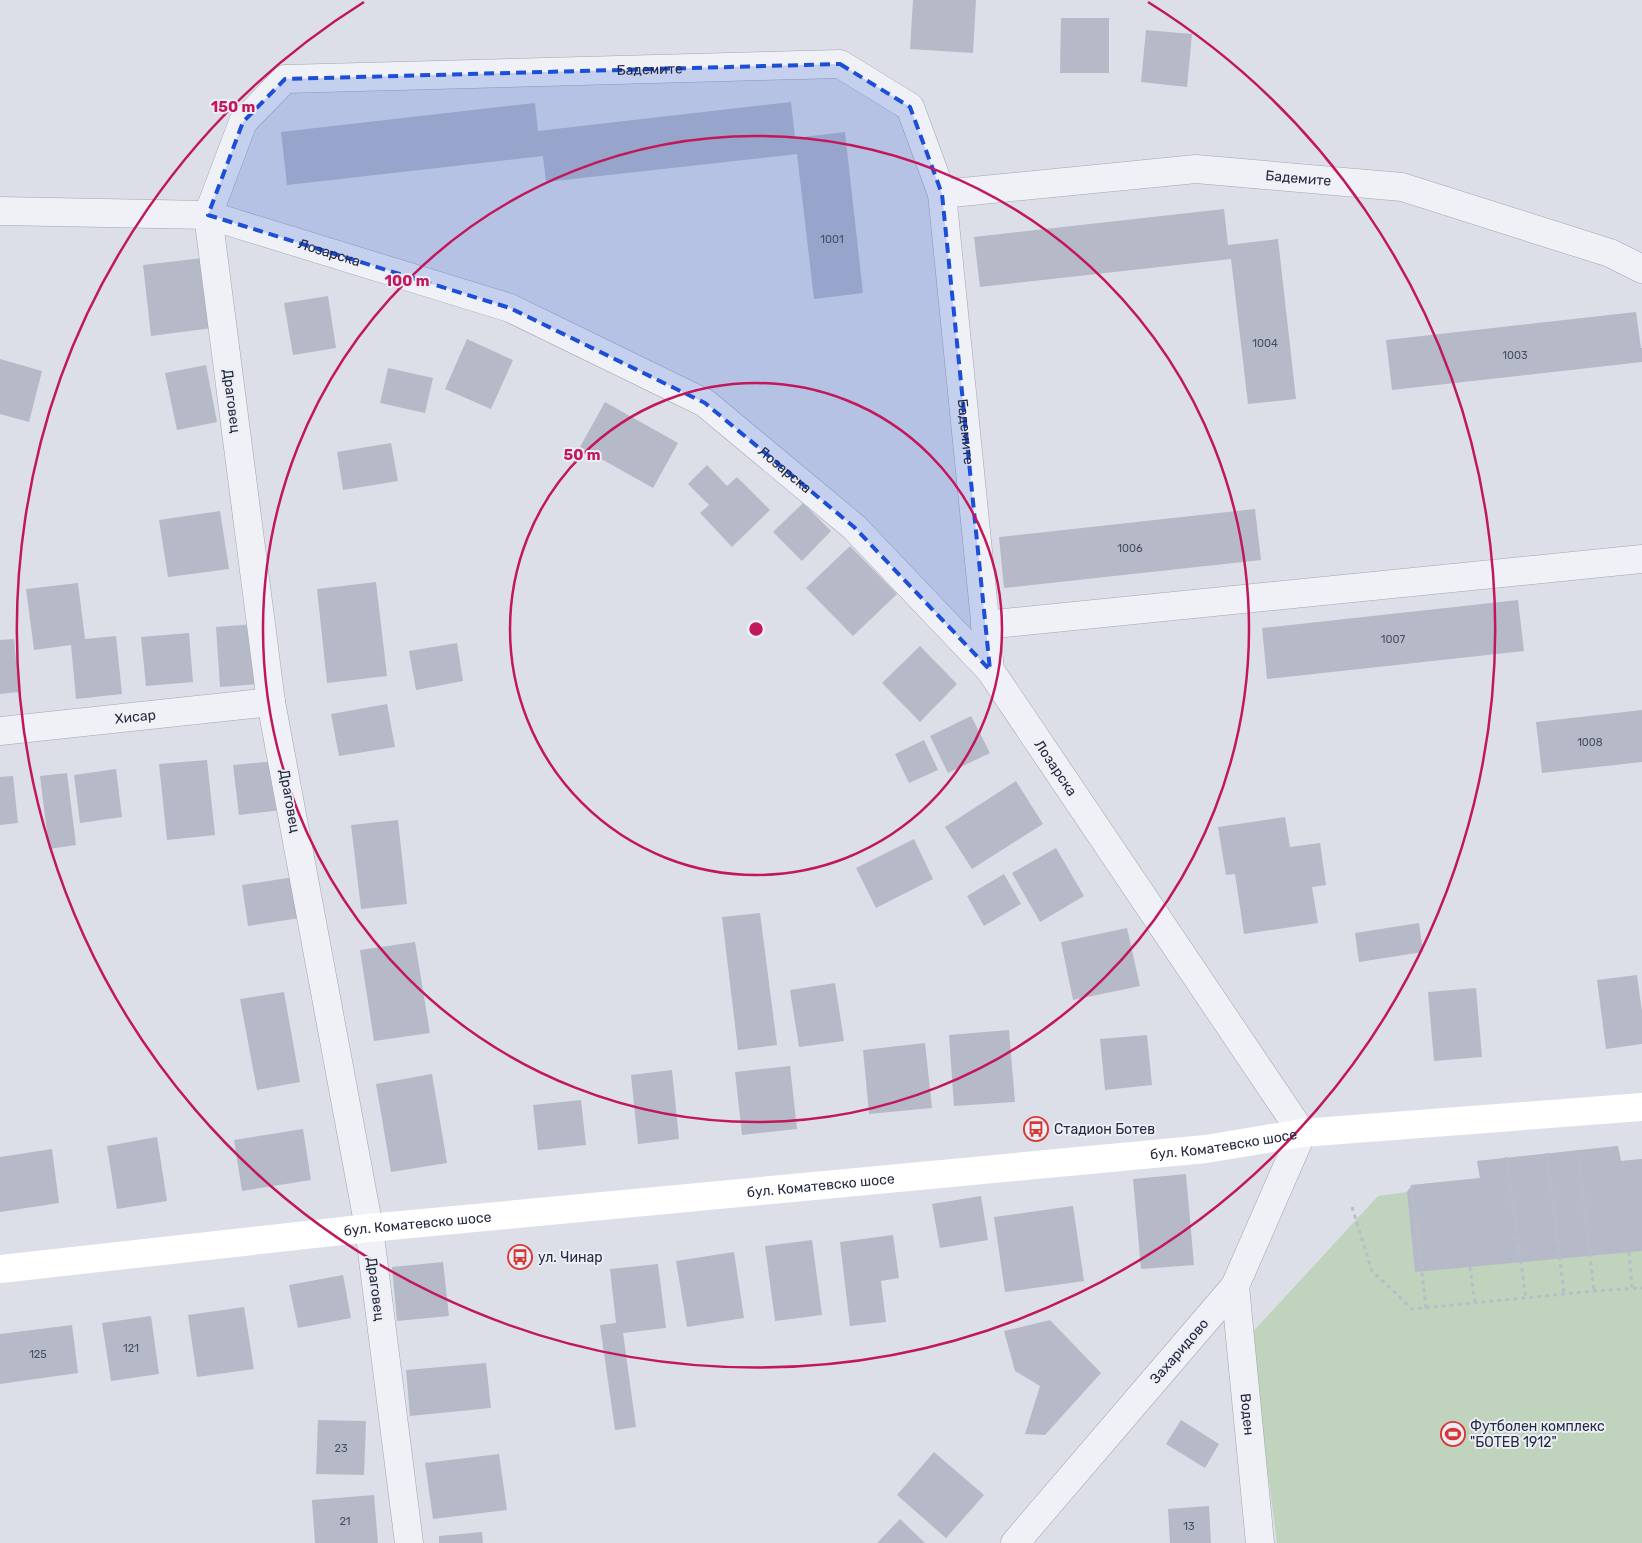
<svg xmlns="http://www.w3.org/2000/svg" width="1642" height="1543" font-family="Rubik,sans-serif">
	<rect width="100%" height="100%" fill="#dcdfe8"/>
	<path fill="#bfd3bd" d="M1618 1146 1621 1161 1642 1159V1543H1277L1250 1335 1378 1196 1407 1192 1412 1185 1480 1178 1477 1161Z"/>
	<g fill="#b6bac8">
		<path d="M913 0H976L973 53 910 49Z"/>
		<path d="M1061 18H1109V73H1060Z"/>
		<path d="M1146 30 1192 34 1187 87 1141 82Z"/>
		<path d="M791 102 795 138 845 132 863 293 814 299 797 154 546 182 543 156 287 185 281 132 535 103 538 131Z"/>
		<path d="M1224 209 1228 245 1278 239 1296 399 1248 404 1231 259 980 287 974 237Z"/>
		<path d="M203 258 212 328 151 336 143 265Z"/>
		<path d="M328 296 336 348 293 355 284 303Z"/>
		<path d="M1636 312 1641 348H1642V362L1392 390 1386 340Z"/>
		<path d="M467 339 513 360 491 409 445 389Z"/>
		<path d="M0 359 42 371 29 422 0 414Z"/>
		<path d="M206 365 217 422 177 430 165 373Z"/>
		<path d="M388 368 433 378 425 413 380 403Z"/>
		<path d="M605 402 678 443 653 488 580 447Z"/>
		<path d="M391 443 398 481 343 490 337 452Z"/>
		<path d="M707 465 727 486 737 477 770 510 732 547 700 513 709 505 688 484Z"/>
		<path d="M803 503 831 531 802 561 773 532Z"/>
		<path d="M1255 509 1261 560 1004 588 999 537Z"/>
		<path d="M220 511 229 569 168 577 159 520Z"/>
		<path d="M850 546 897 594 853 636 806 588Z"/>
		<path d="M376 582 387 676 327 683 317 589Z"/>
		<path d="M78 583 85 639 116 636 122 694 76 699 71 645 34 650 26 589Z"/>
		<path d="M1518 600 1524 651 1267 679 1262 628Z"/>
		<path d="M256 624 260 684 220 687 216 627Z"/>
		<path d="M189 633 193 682 146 686 141 637Z"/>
		<path d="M14 639 19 692 0 694V640Z"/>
		<path d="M457 643 463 681 416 690 409 651Z"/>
		<path d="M920 646 957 684 920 722 882 683Z"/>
		<path d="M387 704 395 747 339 756 331 714Z"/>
		<path d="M1642 710V762L1542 773 1536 722Z"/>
		<path d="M971 716 990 753 948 773 930 736Z"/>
		<path d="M924 740 938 770 909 783 895 754Z"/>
		<path d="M207 760 215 835 167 840 159 764Z"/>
		<path d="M276 761 282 810 239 815 233 765Z"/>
		<path d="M116 769 122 817 80 823 74 775Z"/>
		<path d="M67 773 76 845 49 849 40 776Z"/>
		<path d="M13 776 18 823 0 825V777Z"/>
		<path d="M1016 781 1043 824 972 869 945 827Z"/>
		<path d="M1285 817 1290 847 1320 843 1326 885 1312 887 1318 923 1244 934 1235 874 1226 875 1218 827Z"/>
		<path d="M398 820 407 904 361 909 351 825Z"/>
		<path d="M914 839 933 879 876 908 856 868Z"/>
		<path d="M1056 848 1084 896 1040 922 1012 873Z"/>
		<path d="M1004 874 1021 904 984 926 967 896Z"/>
		<path d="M294 877 300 918 248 926 242 885Z"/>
		<path d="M760 913 777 1045 738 1050 722 917Z"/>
		<path d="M1419 923 1423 952 1359 962 1355 933Z"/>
		<path d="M1127 928 1140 986 1073 1000 1061 942Z"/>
		<path d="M415 942 430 1033 374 1041 360 950Z"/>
		<path d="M1637 975 1642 1012V1044L1606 1049 1597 980Z"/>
		<path d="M835 983 844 1041 799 1047 790 990Z"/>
		<path d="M1476 988 1482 1057 1434 1061 1428 992Z"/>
		<path d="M284 992 300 1082 257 1090 240 999Z"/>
		<path d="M1009 1030 1015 1102 954 1106 949 1035Z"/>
		<path d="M1147 1035 1152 1085 1105 1090 1100 1039Z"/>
		<path d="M925 1043 932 1108 869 1114 863 1050Z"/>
		<path d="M790 1066 797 1129 742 1135 735 1072Z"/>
		<path d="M672 1070 679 1139 638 1144 631 1075Z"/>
		<path d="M432 1074 447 1163 391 1172 376 1084Z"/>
		<path d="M581 1100 586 1145 538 1150 533 1105Z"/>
		<path d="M303 1129 311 1180 242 1191 234 1140Z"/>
		<path d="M157 1137 167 1201 117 1209 107 1146Z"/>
		<path d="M1618 1146 1621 1161 1642 1159V1251L1415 1272 1407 1192 1412 1185 1480 1178 1477 1161Z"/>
		<path d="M52 1149 59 1203 0 1212V1157Z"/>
		<path d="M1186 1174 1194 1265 1141 1269 1133 1179Z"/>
		<path d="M981 1196 988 1240 940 1248 932 1204Z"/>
		<path d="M1073 1206 1084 1281 1005 1292 994 1217Z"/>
		<path d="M893 1235 899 1278 881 1281 886 1322 850 1326 840 1242Z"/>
		<path d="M812 1240 822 1315 775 1321 765 1246Z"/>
		<path d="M734 1252 744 1318 687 1327 676 1261Z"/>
		<path d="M443 1262 449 1316 397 1321 392 1267Z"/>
		<path d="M658 1264 666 1328 623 1333 636 1427 615 1430 600 1325 616 1323 610 1269Z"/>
		<path d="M343 1275 351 1318 298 1328 289 1285Z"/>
		<path d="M244 1307 254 1369 197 1377 188 1315Z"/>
		<path d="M151 1316 159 1374 111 1381 102 1323Z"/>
		<path d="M1050 1320 1101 1373 1045 1435 1025 1434 1040 1386 1015 1371 1004 1331Z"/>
		<path d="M72 1325 78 1373 0 1384V1334Z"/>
		<path d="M486 1363 491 1408 410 1416 406 1370Z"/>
		<path d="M318 1420 366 1421 364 1475 316 1474Z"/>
		<path d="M1181 1420 1219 1444 1205 1468 1166 1444Z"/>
		<path d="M934 1452 984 1495 946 1538 897 1495Z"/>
		<path d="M499 1454 507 1510 433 1519 425 1463Z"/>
		<path d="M374 1495 378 1543H315L312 1500Z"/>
		<path d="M1209 1506 1211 1543H1170L1168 1509Z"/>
		<path d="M900 1519 925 1543H877Z"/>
		<path d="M482 1532 483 1543H439V1536Z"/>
	</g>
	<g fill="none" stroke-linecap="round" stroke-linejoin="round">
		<defs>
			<g id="minor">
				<path id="s1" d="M942 194 1196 169 1402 187 1610 253 1642 269"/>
				<path id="s2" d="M0 211 208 215 510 308 705 403 854 527 990 670 1302 1133 1235 1286 1015 1543"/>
				<path d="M985 625 1642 559"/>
				<path id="s3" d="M0 731 271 702"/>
				<path id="s4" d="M1235 1286 1260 1543"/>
				<path id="s5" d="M409 1543 369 1228 271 702 208 215 243 122 285 79 840 64 910 107 942 194 990 670"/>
			</g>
		</defs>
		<use href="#minor" stroke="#a1a5b2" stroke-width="29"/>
		<g stroke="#babdc7" stroke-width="3" stroke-dasharray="4 4" stroke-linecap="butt">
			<path d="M1578 1150 1594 1291"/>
			<path d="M1547 1153 1564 1294"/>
			<path d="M1506 1157 1526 1299"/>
			<path d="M1412 1185 1426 1308"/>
			<path d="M1352 1207 1372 1271 1412 1309 1594 1291 1642 1288"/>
			<path d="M1629 1252 1632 1289"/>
			<path d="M1470 1267 1475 1303"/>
		</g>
		<use href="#minor" stroke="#eff1f6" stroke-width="28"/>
		<path stroke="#fff" stroke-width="28" id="s6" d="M0 1269 369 1228 1206 1149 1302 1133 1642 1107"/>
	</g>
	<path fill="#1d4ed8" fill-opacity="0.2" stroke="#1d4ed8" stroke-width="4" stroke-dasharray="10 6" stroke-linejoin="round" d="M840 64 910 107 942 194 990 670 854 527 705 403 510 308 208 215 243 122 285 79Z"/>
	<g fill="none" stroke="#c2185b" stroke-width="2.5">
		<circle cx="756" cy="629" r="246"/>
		<circle cx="756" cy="629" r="493"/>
		<path d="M1148 2A739 739 0 1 1 364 2"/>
	</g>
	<defs>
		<symbol id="bus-ring" viewBox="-11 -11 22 22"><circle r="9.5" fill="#eceef6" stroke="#d93735" stroke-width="1.5"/><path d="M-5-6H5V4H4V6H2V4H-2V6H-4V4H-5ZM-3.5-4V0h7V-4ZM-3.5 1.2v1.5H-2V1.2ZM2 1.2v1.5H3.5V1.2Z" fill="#d93735"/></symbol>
		<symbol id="stadium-ring" viewBox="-11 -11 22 22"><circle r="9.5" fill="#eceef6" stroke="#d93735" stroke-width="1.5"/><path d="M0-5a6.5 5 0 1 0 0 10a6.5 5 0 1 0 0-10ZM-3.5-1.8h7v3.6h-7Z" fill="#d93735"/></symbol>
	</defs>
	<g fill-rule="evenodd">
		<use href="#bus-ring" x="1022" y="1115" width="28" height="28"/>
		<use href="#bus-ring" x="506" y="1243" width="28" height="28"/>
		<use href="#stadium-ring" x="1439" y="1420" width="28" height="28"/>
	</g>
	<g text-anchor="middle" stroke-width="4" stroke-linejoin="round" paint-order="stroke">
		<g font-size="11" fill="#494e62">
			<text x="832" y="243">1001</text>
			<text x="1265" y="347">1004</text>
			<text x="1515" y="359">1003</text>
			<text x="1130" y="552">1006</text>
			<text x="1393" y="643">1007</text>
			<text x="1590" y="746">1008</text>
			<text x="131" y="1352">121</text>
			<text x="38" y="1358">125</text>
			<text x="341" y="1452">23</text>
			<text x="345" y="1525">21</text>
			<text x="1189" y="1530">13</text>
		</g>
		<g font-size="14" fill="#252a40" stroke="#eceef6">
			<text dy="5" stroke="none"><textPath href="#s5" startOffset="1868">Бадемите</textPath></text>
			<text dy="5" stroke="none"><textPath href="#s1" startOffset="358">Бадемите</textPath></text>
			<text dy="5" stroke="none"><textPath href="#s2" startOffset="335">Лозарска</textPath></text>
			<text transform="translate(232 401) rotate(83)" y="5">Драговец</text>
			<text dy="5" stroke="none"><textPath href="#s5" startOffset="2472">Бадемите</textPath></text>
			<text dy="5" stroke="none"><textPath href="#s2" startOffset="845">Лозарска</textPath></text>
			<text dy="5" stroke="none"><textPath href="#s3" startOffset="136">Хисар</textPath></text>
			<text dy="5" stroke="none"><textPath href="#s2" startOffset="1250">Лозарска</textPath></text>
			<text transform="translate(290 801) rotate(80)" y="5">Драговец</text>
			<text dy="5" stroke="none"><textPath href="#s6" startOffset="1230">бул. Коматевско шосе</textPath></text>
			<text dy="5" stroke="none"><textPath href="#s6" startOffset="825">бул. Коматевско шосе</textPath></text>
			<text dy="5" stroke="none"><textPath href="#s6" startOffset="420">бул. Коматевско шосе</textPath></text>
			<text transform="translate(376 1289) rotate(83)" y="5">Драговец</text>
			<text transform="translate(1179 1351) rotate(-49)" y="5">Захаридово</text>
			<text dy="5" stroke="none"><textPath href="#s4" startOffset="129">Воден</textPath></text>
		</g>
		<g font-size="14" fill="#252a40" stroke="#eceef6" text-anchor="start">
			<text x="1054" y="1134">Стадион Ботев</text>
			<text x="538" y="1262">ул. Чинар</text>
			<text x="1470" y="1431">Футболен комплекс<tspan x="1470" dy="16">"БОТЕВ 1912"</tspan></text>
		</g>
	</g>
	<circle cx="756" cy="629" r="8" fill="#c2185b" stroke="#eceef6" stroke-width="2.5"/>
	<g font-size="15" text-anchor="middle" font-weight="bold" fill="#c2185b" stroke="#eceef6" stroke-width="4" stroke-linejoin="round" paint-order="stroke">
		<text x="233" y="112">150 m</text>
		<text x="407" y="286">100 m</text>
		<text x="582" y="460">50 m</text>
	</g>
</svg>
